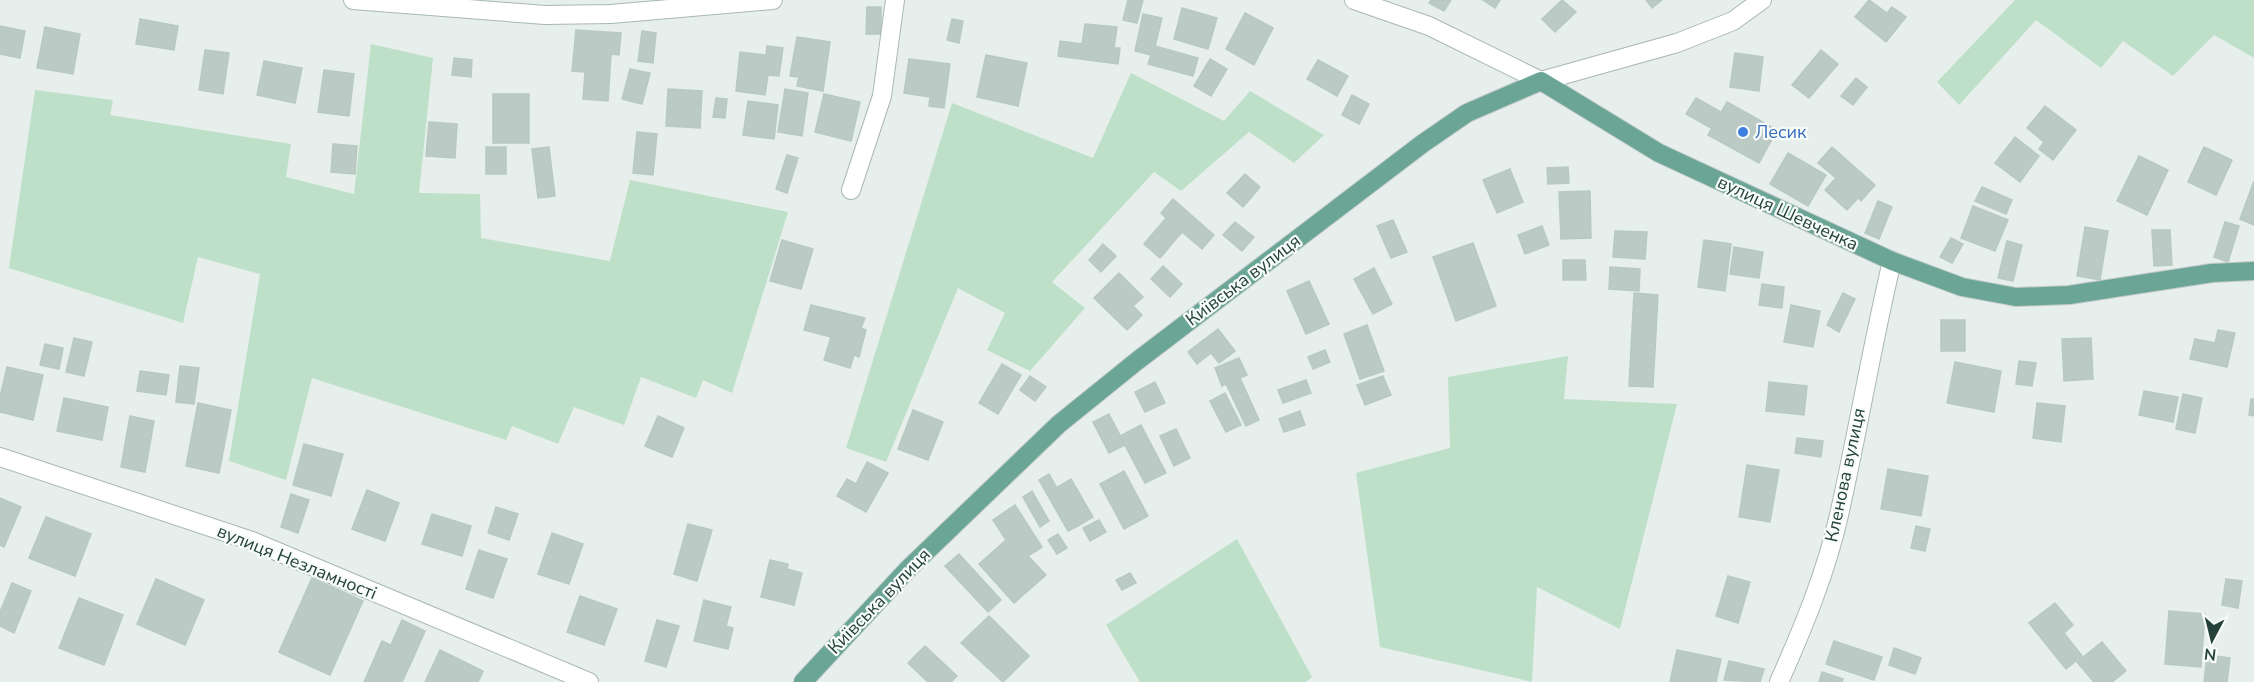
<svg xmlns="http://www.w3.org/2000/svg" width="2254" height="682" font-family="'Nunito Sans',sans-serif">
	<rect width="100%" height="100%" fill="#e6efeb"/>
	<g fill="#bfe0c8">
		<path d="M2015 0H2254V58L2214 35 2173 76 2123 41 2101 68 2036 20 1959 105 1937 82Z"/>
		<path d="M371 44 433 58 419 193 480 194 481 238 610 261 630 180 788 212 732 393 703 380 696 398 641 377 624 425 574 407 558 444 512 426 506 440 312 378 286 480 229 461 260 274 198 257 183 323 9 268 35 90 113 100 110 115 291 144 286 177 354 194Z"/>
		<path d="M1131 73 1224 121 1250 91 1324 135 1294 163 1249 132 1181 191 1154 172 1052 282 1085 308 1030 371 987 350 1005 313 958 288 886 462 846 448 952 103 1093 158Z"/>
		<path d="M1568 356 1564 399 1677 404 1620 629 1537 587 1532 682 1380 647 1356 473 1450 448 1448 377Z"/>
		<path d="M1237 539 1312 677 1306 682H1140L1106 625Z"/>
	</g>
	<g fill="#bbcac4" stroke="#b8c9c2" stroke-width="1.5">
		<path d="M1128 0H1143L1137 23 1123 20Z"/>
		<path d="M1431 0H1451L1444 11 1429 3Z"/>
		<path d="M1483 0H1500L1495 8Z"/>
		<path d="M1562 0 1576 12 1555 32 1542 19Z"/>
		<path d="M1646 0H1662L1652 8Z"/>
		<path d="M1869 0 1887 13 1892 7 1906 17 1886 42 1855 17Z"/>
		<path d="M867 7H881V34H866Z"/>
		<path d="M1182 8 1217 18 1208 49 1174 39Z"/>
		<path d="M1245 13 1273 28 1254 65 1226 49Z"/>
		<path d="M1143 14 1162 18 1155 46 1198 58 1193 76 1148 64 1151 55 1135 51Z"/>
		<path d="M140 19 178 26 174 50 136 44Z"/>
		<path d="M952 19 963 21 959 43 947 40Z"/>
		<path d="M1085 24 1117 27 1114 48H1120L1118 64 1058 56 1060 41 1082 44Z"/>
		<path d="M0 26 25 31 20 58 0 54Z"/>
		<path d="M45 27 80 34 73 74 37 68Z"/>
		<path d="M576 30 621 33 619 55 611 54 608 101 583 99 585 72 572 71Z"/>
		<path d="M642 31 656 33 653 63 638 61Z"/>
		<path d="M797 37 830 42 823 91 797 86 799 77 790 76Z"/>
		<path d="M767 46 783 48 779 76 768 75 765 95 736 91 740 52 766 55Z"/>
		<path d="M205 50 229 53 223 94 199 90Z"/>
		<path d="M1821 50 1838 64 1809 98 1792 85Z"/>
		<path d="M1735 53 1763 57 1759 91 1730 87Z"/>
		<path d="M986 55 1027 63 1018 106 977 97Z"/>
		<path d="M454 58 472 60 471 77 452 75Z"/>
		<path d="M909 59 950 64 944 108 929 106 930 97 904 93Z"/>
		<path d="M1210 59 1227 69 1211 96 1194 86Z"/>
		<path d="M1318 60 1348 76 1337 96 1307 79Z"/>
		<path d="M264 61 302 68 295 103 257 95Z"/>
		<path d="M630 69 650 73 642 104 622 99Z"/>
		<path d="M324 70 354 74 349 116 318 112Z"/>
		<path d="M1856 78 1867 87 1853 105 1841 96Z"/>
		<path d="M668 89 702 91 700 128 666 126Z"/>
		<path d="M785 89 808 93 802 136 778 132Z"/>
		<rect x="493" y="94" width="36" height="49"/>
		<path d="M824 94 860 102 851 141 815 132Z"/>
		<path d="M1352 95 1369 104 1359 124 1342 115Z"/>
		<path d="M716 98 727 99 725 118 713 117Z"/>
		<path d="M1696 98 1721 112 1711 128 1686 114Z"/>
		<path d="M748 101 778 105 774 139 743 135Z"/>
		<path d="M1727 102 1777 130 1759 163 1708 135Z"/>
		<path d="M2045 106 2076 130 2053 160 2039 149 2044 142 2027 128Z"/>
		<path d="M429 122 457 124 455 158 426 156Z"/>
		<path d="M637 132 657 134 653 175 633 173Z"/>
		<path d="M2015 137 2039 156 2020 182 1995 163Z"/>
		<path d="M333 144 357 146 355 174 331 172Z"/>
		<rect x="486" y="147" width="20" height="27"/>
		<path d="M549 147 555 196 538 198 532 149Z"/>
		<path d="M1832 147 1875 185 1861 201 1858 198 1847 210 1825 190 1836 178 1818 163Z"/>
		<path d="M2204 147 2232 160 2216 195 2188 182Z"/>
		<path d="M1788 153 1826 175 1808 206 1770 184Z"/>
		<path d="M787 155 798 158 787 193 776 189Z"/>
		<path d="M2139 156 2168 170 2147 215 2117 201Z"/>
		<path d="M1568 167 1569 183 1548 184 1547 168Z"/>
		<path d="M1510 169 1523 202 1497 213 1483 180Z"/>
		<path d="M1245 174 1260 187 1243 207 1227 193Z"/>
		<path d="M2254 181V225L2240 219Z"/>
		<path d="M1982 187 2012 200 2006 214 1975 201Z"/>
		<path d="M1590 191 1591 238 1561 239 1559 192Z"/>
		<path d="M1173 199 1214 235 1202 249 1182 232 1160 258 1144 244 1166 218 1161 213Z"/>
		<path d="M1878 201 1892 207 1879 239 1865 233Z"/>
		<path d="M1973 206 2008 220 1995 251 1961 238Z"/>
		<path d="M1393 220 1407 252 1391 258 1377 226Z"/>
		<path d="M1235 222 1254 237 1242 251 1223 235Z"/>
		<path d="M2225 222 2239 226 2228 262 2214 257Z"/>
		<path d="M1542 226 1549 245 1525 254 1518 235Z"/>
		<path d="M2085 227 2108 231 2100 280 2077 276Z"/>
		<path d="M2152 230H2170L2172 265 2154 266Z"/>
		<path d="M1615 231 1647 232 1645 259 1613 257Z"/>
		<path d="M1951 238 1963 244 1952 263 1940 257Z"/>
		<path d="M782 240 813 249 801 289 770 281Z"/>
		<path d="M1704 240 1731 244 1725 291 1698 287Z"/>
		<path d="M2007 241 2022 245 2013 281 1998 278Z"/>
		<path d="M1473 243 1496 306 1456 321 1433 257Z"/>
		<path d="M1103 244 1116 256 1101 272 1089 260Z"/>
		<path d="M1734 247 1763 252 1759 278 1730 274Z"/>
		<path d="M1563 260H1585L1586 280H1563Z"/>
		<path d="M1163 266 1182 284 1170 297 1151 279Z"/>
		<path d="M1610 267 1640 269 1639 291 1609 289Z"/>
		<path d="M1374 268 1392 304 1373 314 1354 279Z"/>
		<path d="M1119 273 1143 297 1133 306 1142 315 1127 330 1094 298Z"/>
		<path d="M1309 281 1329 324 1306 334 1287 291Z"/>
		<path d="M1762 284 1784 287 1782 308 1759 305Z"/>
		<path d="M1634 293 1658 295 1653 387 1629 386Z"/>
		<path d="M1843 293 1855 299 1839 332 1827 325Z"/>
		<path d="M811 305 865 318 861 328 866 330 859 357 854 355 850 368 824 360 831 337 804 330Z"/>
		<path d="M1791 305 1820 311 1813 347 1784 342Z"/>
		<rect x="1941" y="320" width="24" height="31"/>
		<path d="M1367 325 1384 371 1360 379 1344 334Z"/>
		<path d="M1218 329 1235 351 1219 363 1211 353 1197 364 1188 352Z"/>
		<path d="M2218 330 2235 333 2227 367 2190 359 2195 339 2215 343Z"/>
		<path d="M74 338 92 342 84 376 66 372Z"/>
		<path d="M2091 338 2093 379 2064 381 2062 339Z"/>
		<path d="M45 344 63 348 59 369 40 365Z"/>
		<path d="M1325 350 1330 362 1313 369 1308 357Z"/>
		<path d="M1239 358 1247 375 1240 378 1259 420 1246 426 1226 384 1222 386 1215 368Z"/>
		<path d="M2019 361 2036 363 2032 386 2016 384Z"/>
		<path d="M1955 362 2001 371 1994 412 1947 403Z"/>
		<path d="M1002 364 1021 375 998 414 979 403Z"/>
		<path d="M180 366 199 368 194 404 176 402Z"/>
		<path d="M7 367 43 375 33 420 0 412V397Z"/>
		<path d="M140 371 169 375 166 395 137 391Z"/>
		<path d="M1030 376 1046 387 1035 401 1020 390Z"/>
		<path d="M1383 376 1391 395 1365 405 1357 385Z"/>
		<path d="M1306 380 1311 393 1283 403 1278 390Z"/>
		<path d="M1155 382 1165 403 1145 412 1135 392Z"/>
		<path d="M1769 382 1807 386 1804 415 1766 411Z"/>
		<path d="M2144 391 2178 397 2173 422 2139 415Z"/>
		<path d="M1225 393 1241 425 1226 432 1210 401Z"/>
		<path d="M2183 394 2202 398 2195 433 2176 429Z"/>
		<path d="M64 398 108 407 102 440 57 431Z"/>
		<path d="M2251 399H2254V416L2249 415Z"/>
		<path d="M198 403 231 410 219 473 186 466Z"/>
		<path d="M2037 403 2065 406 2061 442 2033 438Z"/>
		<path d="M913 410 943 422 928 460 898 449Z"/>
		<path d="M1300 411 1305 425 1284 432 1279 419Z"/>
		<path d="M1109 414 1125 445 1109 453 1093 422Z"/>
		<path d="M130 416 154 421 145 472 121 467Z"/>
		<path d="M658 416 684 428 672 457 645 446Z"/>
		<path d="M1141 425 1166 473 1145 483 1120 436Z"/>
		<path d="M1176 429 1190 458 1174 466 1160 436Z"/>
		<path d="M1797 438 1823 441 1821 457 1795 453Z"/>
		<path d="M304 444 343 454 331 496 293 485Z"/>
		<path d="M867 462 888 473 866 512 837 496 847 479 856 484Z"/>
		<path d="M1747 465 1779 470 1770 522 1739 517Z"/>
		<path d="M1888 469 1928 476 1921 516 1881 509Z"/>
		<path d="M1124 471 1148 516 1124 529 1100 484Z"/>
		<path d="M1049 474 1078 526 1068 531 1039 480Z"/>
		<path d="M1071 479 1093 517 1078 526 1056 488Z"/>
		<path d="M367 490 399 503 385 541 352 529Z"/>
		<path d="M1032 491 1049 521 1040 527 1023 497Z"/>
		<path d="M291 494 309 500 298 533 281 527Z"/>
		<path d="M0 498 21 507 4 547 0 545Z"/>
		<path d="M1015 505 1042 547 1028 556 1046 575 1014 603 979 564 1006 540 993 520Z"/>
		<path d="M496 507 518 514 509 540 488 533Z"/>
		<path d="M432 514 471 526 462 556 422 544Z"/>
		<path d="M46 517 91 534 75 576 29 558Z"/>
		<path d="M1099 520 1106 532 1090 541 1083 528Z"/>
		<path d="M688 524 712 530 697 581 674 574Z"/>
		<path d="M1916 526 1930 529 1925 551 1911 548Z"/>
		<path d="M552 533 583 544 569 584 538 574Z"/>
		<path d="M1058 534 1067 548 1057 554 1048 540Z"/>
		<path d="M479 550 507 559 493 598 466 589Z"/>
		<path d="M959 554 1001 600 988 612 945 566Z"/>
		<path d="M770 560 788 564 787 569 802 573 794 605 761 597Z"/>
		<path d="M1130 573 1136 583 1122 590 1116 580Z"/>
		<path d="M1728 576 1750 582 1738 623 1716 616Z"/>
		<path d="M312 578 363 601 330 675 279 652Z"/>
		<path d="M156 579 204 600 185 645 137 624Z"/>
		<path d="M2226 579 2242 581 2238 608 2222 605Z"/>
		<path d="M12 583 31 591 14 633 0 626V612Z"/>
		<path d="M580 596 617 609 604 645 567 632Z"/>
		<path d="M79 598 123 615 104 665 59 648Z"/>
		<path d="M704 600 731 607 726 626 733 628 728 649 694 641Z"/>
		<path d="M2055 603 2073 625 2064 633 2082 656 2066 669 2029 623Z"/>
		<path d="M2169 611 2205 614 2201 667 2165 664Z"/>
		<path d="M989 616 1029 656 1003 682 961 643Z"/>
		<path d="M402 620 425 631 414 656 391 645Z"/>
		<path d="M657 620 679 626 666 667 645 661Z"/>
		<path d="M382 641 414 656 402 682H364Z"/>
		<path d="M1834 641 1882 657 1874 680 1826 664Z"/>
		<path d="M2102 642 2126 671 2112 682H2094L2077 662Z"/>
		<path d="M925 646 957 676 951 682H928L908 663Z"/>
		<path d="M1894 648 1921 658 1915 674 1889 665Z"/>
		<path d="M440 650 483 671 478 682H425Z"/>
		<path d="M1677 650 1721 659 1716 682H1670Z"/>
		<path d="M2207 655 2230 658 2227 682H2204Z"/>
		<path d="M1729 661 1764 669 1760 682 1724 680Z"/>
		<path d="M1822 672 1843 679 1842 682H1819Z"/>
	</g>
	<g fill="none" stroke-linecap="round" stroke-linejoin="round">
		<defs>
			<g id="minor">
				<path d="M353 0 545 15 611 14 773 0"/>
				<path d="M1354 0 1429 26 1541 81 1677 43 1733 21 1762 0"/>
				<path d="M851 190 882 96 895 0"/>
				<path d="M0 457 252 541 589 682"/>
				<path d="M1779 682C1803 628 1826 573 1839 515 1858 431 1872 345 1892 261"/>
			</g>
			<path id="major" d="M803 682 908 569 1059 424 1137 361 1422 144 1467 113 1541 81 1659 153 1892 261 1962 287 2016 297 2069 295 2212 273 2254 271"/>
		</defs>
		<use href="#minor" stroke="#a8b8b2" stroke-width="20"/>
		<use href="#major" stroke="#c2cac8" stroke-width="20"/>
		<use href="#minor" stroke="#fff" stroke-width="18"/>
		<use href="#major" stroke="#6aa596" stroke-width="18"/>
	</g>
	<circle fill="#3f7fe0" stroke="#f7fbf9" stroke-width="2" cx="1743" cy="132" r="6"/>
	<g text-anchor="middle" stroke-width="4.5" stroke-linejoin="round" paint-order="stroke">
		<g font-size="18" fill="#366cbe" stroke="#f7fbf9" text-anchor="start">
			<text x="1755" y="138">Лесик</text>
		</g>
		<g font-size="18" fill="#24423a" stroke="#f7fbf9">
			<text transform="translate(1788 213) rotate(25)" y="6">вулиця Шевченка</text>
			<text transform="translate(1243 280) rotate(-37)" y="6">Київська вулиця</text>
			<text transform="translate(1845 475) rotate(-78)" y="6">Кленова вулиця</text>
			<text transform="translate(297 562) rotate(22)" y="6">вулиця Незламності</text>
			<text transform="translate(879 601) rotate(-46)" y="6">Київська вулиця</text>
		</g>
	</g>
	<g transform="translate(2212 640) rotate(187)" stroke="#f7fbf9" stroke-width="4.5" paint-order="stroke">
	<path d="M0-4.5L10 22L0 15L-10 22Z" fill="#24423a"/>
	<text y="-9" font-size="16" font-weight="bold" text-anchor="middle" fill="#24423a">N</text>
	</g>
</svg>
